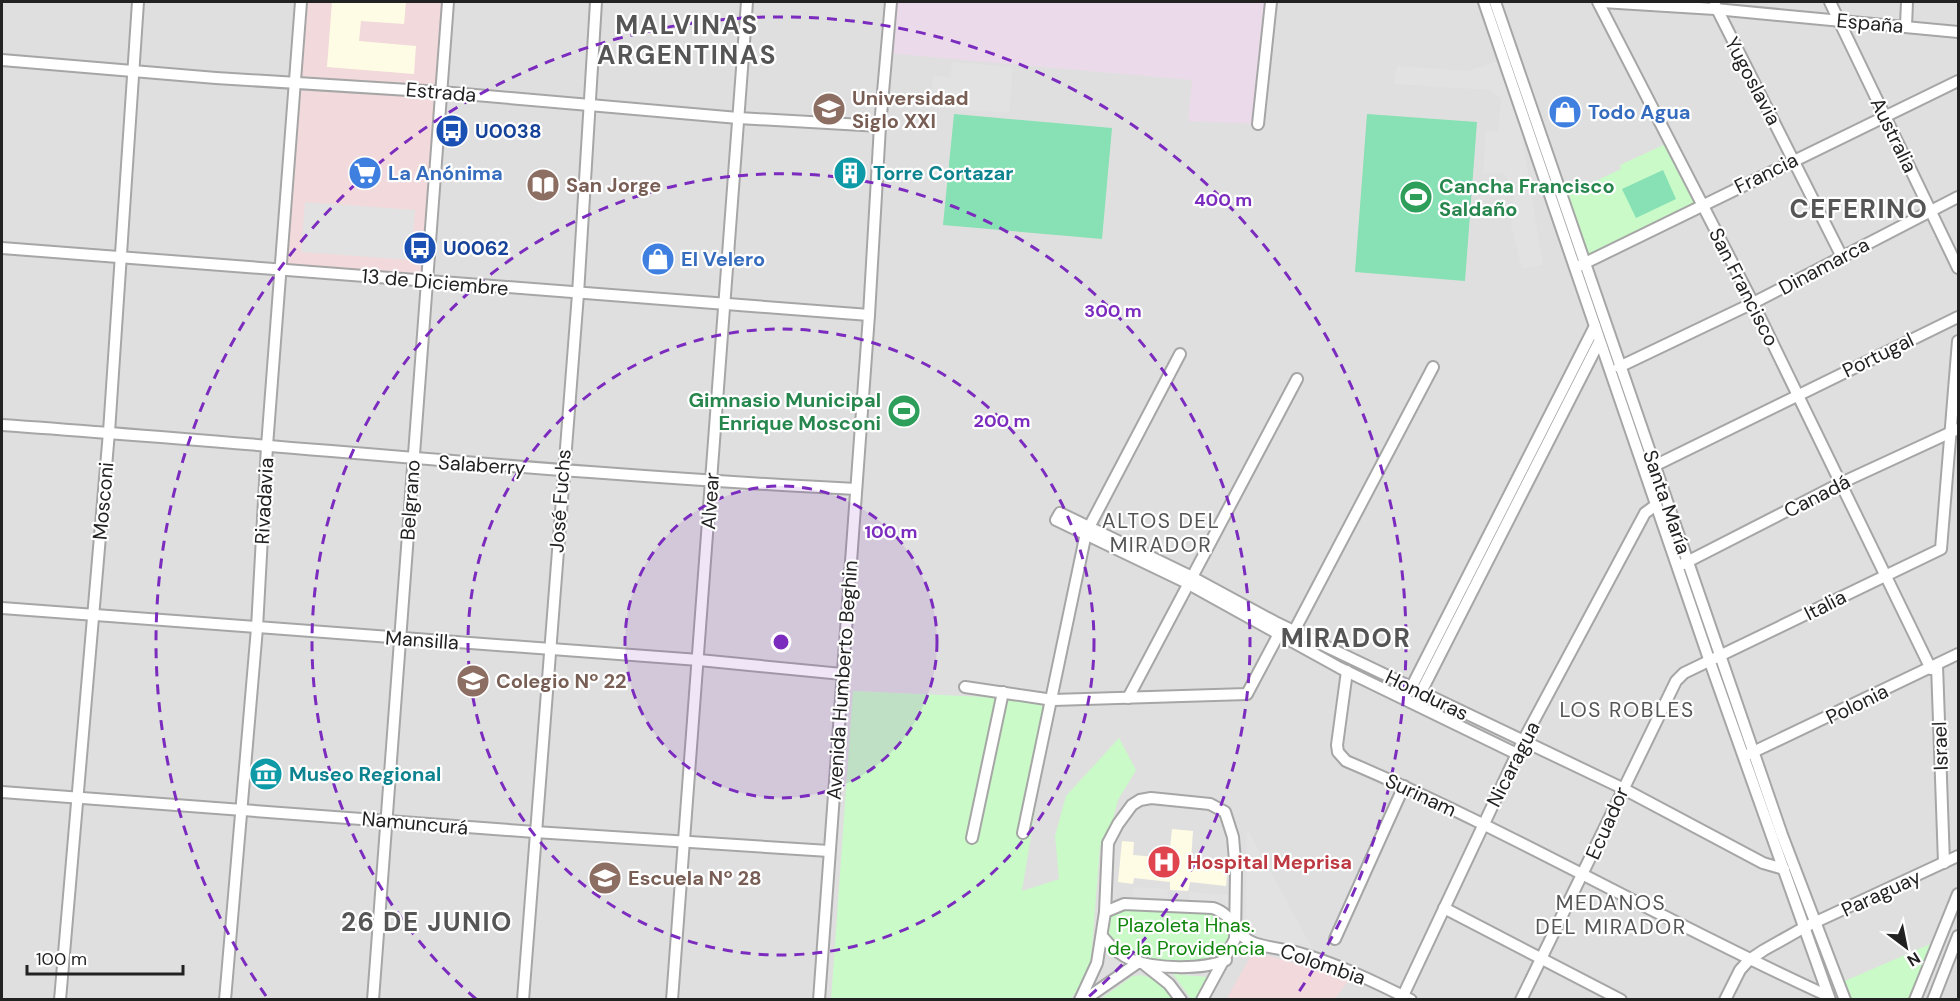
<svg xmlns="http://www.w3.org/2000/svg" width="1960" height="1001" font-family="'DM Sans',sans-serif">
	<rect width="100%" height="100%" fill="#f2eee9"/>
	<rect fill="#e0dfdf" x="2" y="2" width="1956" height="997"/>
	<g fill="#f2d9db">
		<path d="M301 2H448L427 282 280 270Z"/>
		<path d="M1259 953 1349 979 1335 999 1226 1000 1249 959Z"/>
	</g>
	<path fill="#ebdbea" d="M891 2H1271L1258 124 1188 121 1192 80 886 53Z"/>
	<g fill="#fffce5">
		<path d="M332 2H406L404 24 361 21 359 41 416 46 414 74 327 67Z"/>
		<path d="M1172 829 1193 831 1191 860 1228 863 1226 886 1190 882 1188 891 1170 890V882L1134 878 1133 884 1118 882 1122 841 1134 842 1133 855 1169 858Z"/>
	</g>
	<g fill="#c9fac7">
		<path d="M1670 142 1702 205 1587 262 1564 196 1621 169 1620 165Z"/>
		<path d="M853 691 1053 700 1022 891 1059 879 1055 836 1066 796 1119 738 1136 770 1118 800 1110 830 1100 847 1091 959 1085 978 1071 999 831 1000Z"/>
		<path d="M1110 908H1213L1235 933 1216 964 1139 962 1110 946 1102 922Z"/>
		<path d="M1942 939 1915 999H1845L1840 983Z"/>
		<path d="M1173 974 1208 977 1196 999H1191Z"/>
		<path d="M1141 975 1155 979 1174 1000H1099L1133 976Z"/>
	</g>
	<g fill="#87e1b4">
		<path d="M954 114 1112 128 1102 239 943 225Z"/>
		<path d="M1367 114 1477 122 1465 281 1355 272Z"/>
		<path d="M1663 170 1676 199 1636 218 1622 189Z"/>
	</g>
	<g fill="#e2e2e2">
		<path d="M1504 59 1531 135 1522 138 1543 265 1522 269 1511 225 1514 194 1505 174 1483 173 1486 130 1498 131 1501 99 1491 90 1394 84 1397 66 1468 71Z"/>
		<path d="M952 62 1013 67 1009 113 930 107 933 76 950 77Z"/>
		<path d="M305 202 415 210 411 260 301 252Z"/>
		<path d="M1247 829 1314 951 1252 935 1246 926Z"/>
		<path d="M1133 887 1168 889 1167 906 1132 904Z"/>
		<path d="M1190 892 1230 895 1228 909 1225 912 1189 907Z"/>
	</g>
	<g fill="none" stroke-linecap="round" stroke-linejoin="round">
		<defs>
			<g id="minor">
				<path d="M1484 2 1710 662 1830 1000"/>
				<path d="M1495 2 1782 835 1845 1000"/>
				<path d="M1598 2 1753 303 1931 669"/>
				<path d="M1602 2 1715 9 1958 32"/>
				<path d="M1830 2 1958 268"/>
				<path d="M1715 5 1842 257"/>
				<path d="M1906 26 1907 2"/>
				<path d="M2 60 216 78 441 92 738 118 880 126"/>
				<path d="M1258 124 1271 2"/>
				<path d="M2 248 869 315"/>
				<path d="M1581 265 1958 81"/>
				<path d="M1619 367 1753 303 1958 197"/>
				<path d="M2 425C287 445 571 475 856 489"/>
				<path d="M1650 468 1958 317"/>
				<path d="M1683 564 1841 483 1958 429"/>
				<path d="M2 608 699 660 842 674"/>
				<path d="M1292 635 1433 367"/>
				<path d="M1937 665 1944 863"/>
				<path d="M1347 671 1337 745 1338 752 1346 761C1511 831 1665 922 1828 996"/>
				<path d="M965 687 1053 700 1247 694 1282 628"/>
				<path d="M1409 692 1595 326"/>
				<path d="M1128 698 1297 379"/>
				<path d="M1418 698 1599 342"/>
				<path d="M1749 754 1958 654"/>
				<path d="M1519 755 1340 668 1183 581 1056 520 1060 513 1188 575 1275 622 1622 788 1763 863 1784 869"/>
				<path d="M2 792 535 832 829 851"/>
				<path d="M1023 833 1086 533 1180 354"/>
				<path d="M972 838 1003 692"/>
				<path d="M1444 908 1621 1000"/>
				<path d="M1105 912 1124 904 1213 908C1235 915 1234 936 1254 943 1268 948 1285 949 1299 953 1338 964 1375 982 1411 1000"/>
				<path d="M1102 936C1110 946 1119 955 1132 960 1155 969 1203 970 1226 960"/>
				<path d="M1335 939 1404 786"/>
				<path d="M1145 965 1169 984 1181 1000"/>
				<path d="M60 1000 109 432 138 2"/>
				<path d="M225 1000 257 628 267 446 301 2"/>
				<path d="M373 1000 448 2"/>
				<path d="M523 1000 578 294 596 2"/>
				<path d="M672 1000 747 2"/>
				<path d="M819 1000 869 315 880 126 891 2"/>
				<path d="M1080 1000 1097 963 1105 912 1108 843 1118 824 1132 805 1140 800 1151 798 1210 804 1225 812 1233 837 1236 872 1235 939 1202 1000"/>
				<path d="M1084 1000 1139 962"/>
				<path d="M1401 1000 1523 741 1645 513 1656 505"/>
				<path d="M1521 1000 1676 681 1684 673 1941 549 1958 341"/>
				<path d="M1725 1000 1740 970 1749 960 1764 950 1805 927 1958 856"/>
				<path d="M1915 1000 1958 894"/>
				<path d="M1933 1000 1958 936"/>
			</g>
		</defs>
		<use href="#minor" stroke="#a6a6a6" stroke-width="14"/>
		<use href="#minor" stroke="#fff" stroke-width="10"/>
	</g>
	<circle cx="781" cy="642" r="156" fill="#7b2cbf" fill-opacity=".12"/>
	<g fill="none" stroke="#7b2cbf" stroke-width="3" stroke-dasharray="10 8">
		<circle cx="781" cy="642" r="156"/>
		<circle cx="781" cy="642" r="313"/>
		<path d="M476 999A469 469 0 1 1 1086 999"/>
		<path d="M266 996A625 625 0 1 1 1296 996"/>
	</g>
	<defs>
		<symbol id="university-disc" viewBox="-11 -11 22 22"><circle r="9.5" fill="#8d6e63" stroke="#fff"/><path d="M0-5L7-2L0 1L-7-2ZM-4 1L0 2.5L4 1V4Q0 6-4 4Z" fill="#fff"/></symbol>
		<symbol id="shop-disc" viewBox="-11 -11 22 22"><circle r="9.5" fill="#3f7fe0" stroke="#fff"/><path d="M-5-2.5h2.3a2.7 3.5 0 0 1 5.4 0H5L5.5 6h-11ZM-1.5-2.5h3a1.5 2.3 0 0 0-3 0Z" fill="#fff"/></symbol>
		<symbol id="bus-disc" viewBox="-11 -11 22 22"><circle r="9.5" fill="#1a4fb4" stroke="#fff"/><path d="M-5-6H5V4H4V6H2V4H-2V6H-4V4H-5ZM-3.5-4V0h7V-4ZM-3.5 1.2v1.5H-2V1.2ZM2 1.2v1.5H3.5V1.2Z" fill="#fff"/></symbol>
		<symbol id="supermarket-disc" viewBox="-11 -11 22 22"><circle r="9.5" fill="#3f7fe0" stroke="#fff"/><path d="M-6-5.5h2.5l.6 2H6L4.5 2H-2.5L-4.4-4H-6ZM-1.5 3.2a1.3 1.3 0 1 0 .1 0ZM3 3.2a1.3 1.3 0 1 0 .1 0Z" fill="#fff"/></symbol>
		<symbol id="building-disc" viewBox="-11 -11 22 22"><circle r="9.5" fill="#0f9aa8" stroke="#fff"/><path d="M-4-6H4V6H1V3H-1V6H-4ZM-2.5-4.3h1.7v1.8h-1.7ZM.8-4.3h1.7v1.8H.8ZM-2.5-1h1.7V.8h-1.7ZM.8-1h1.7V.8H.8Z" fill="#fff"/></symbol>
		<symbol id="library-disc" viewBox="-11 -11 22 22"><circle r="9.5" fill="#8d6e63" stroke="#fff"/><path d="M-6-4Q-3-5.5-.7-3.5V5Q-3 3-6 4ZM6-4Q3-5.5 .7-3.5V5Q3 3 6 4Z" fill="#fff"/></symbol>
		<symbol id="stadium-disc" viewBox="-11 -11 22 22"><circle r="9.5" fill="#2e9e5b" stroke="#fff"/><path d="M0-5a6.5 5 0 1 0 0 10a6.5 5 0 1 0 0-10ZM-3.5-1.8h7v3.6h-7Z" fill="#fff"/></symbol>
		<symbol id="school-disc" viewBox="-11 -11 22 22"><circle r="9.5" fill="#8d6e63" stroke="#fff"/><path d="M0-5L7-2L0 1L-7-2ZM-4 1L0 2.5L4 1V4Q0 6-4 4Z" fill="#fff"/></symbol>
		<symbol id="museum-disc" viewBox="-11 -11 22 22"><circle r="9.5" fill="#0f9aa8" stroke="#fff"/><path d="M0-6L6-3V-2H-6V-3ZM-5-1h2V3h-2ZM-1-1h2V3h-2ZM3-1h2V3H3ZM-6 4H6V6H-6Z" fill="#fff"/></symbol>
		<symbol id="hospital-disc" viewBox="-11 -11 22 22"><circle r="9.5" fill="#e0444e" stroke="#fff"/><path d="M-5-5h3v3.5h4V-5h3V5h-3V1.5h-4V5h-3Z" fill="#fff"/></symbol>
	</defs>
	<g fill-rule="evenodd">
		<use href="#university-disc" x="810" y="90" width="38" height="38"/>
		<use href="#shop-disc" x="1546" y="93" width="38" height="38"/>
		<use href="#bus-disc" x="433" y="112" width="38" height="38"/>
		<use href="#supermarket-disc" x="346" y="154" width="38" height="38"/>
		<use href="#building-disc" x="831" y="154" width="38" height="38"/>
		<use href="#library-disc" x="524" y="166" width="38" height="38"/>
		<use href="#stadium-disc" x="1397" y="178" width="38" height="38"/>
		<use href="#bus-disc" x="401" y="229" width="38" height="38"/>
		<use href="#shop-disc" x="639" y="240" width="38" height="38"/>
		<use href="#stadium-disc" x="885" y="392" width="38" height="38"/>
		<use href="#school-disc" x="454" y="662" width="38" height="38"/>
		<use href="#museum-disc" x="247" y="755" width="38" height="38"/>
		<use href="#hospital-disc" x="1145" y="843" width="38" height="38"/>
		<use href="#school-disc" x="586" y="859" width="38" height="38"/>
	</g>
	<g text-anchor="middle" stroke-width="4.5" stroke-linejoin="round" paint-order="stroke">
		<g font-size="20" fill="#222" stroke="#fff">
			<text transform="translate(1870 23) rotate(5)" y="7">España</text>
			<text transform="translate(1753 81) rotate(62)" y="7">Yugoslavia</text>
			<text transform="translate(441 92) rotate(5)" y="7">Estrada</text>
			<text transform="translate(1894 135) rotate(64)" y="7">Australia</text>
			<text transform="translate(1766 173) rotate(-26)" y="7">Francia</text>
			<text transform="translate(1824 266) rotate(-28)" y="7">Dinamarca</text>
			<text transform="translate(435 282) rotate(5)" y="7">13 de Diciembre</text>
			<text transform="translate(1744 287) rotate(63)" y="7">San Francisco</text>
			<text transform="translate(1878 355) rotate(-26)" y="7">Portugal</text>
			<text transform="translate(482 465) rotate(4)" y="7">Salaberry</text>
			<text transform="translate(1817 496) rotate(-27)" y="7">Canadá</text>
			<text transform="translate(410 500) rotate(-86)" y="7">Belgrano</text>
			<text transform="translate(103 501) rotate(-85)" y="7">Mosconi</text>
			<text transform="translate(264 501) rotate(-87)" y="7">Rivadavia</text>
			<text transform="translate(560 501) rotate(-86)" y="7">José Fuchs</text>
			<text transform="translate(710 501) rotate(-86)" y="7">Alvear</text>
			<text transform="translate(1667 502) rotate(71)" y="7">Santa María</text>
			<text transform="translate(1825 605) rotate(-27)" y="7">Italia</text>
			<text transform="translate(422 640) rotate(4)" y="7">Mansilla</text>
			<text transform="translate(842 680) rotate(-86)" y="7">Avenida Humberto Beghin</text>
			<text transform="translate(1427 695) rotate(26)" y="7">Honduras</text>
			<text transform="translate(1857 704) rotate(-26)" y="7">Polonia</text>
			<text transform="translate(1940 746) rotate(-92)" y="7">Israel</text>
			<text transform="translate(1513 764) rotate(-63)" y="7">Nicaragua</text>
			<text transform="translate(1421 795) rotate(25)" y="7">Surinam</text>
			<text transform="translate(415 823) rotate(5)" y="7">Namuncurá</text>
			<text transform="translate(1607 823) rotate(-66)" y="7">Ecuador</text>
			<text transform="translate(1881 893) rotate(-25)" y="7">Paraguay</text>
			<text transform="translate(1323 964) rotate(19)" y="7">Colombia</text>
		</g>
		<g font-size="20" font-weight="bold" fill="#785e54" stroke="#fff" text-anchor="start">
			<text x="852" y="105">Universidad<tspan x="852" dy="23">Siglo XXI</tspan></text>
			<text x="566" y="192">San Jorge</text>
			<text x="496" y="688">Colegio Nº 22</text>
			<text x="628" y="885">Escuela Nº 28</text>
		</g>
		<g font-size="20" font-weight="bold" fill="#366cbe" stroke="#fff" text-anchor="start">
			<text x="1588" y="119">Todo Agua</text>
			<text x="388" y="180">La Anónima</text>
			<text x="681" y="266">El Velero</text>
		</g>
		<g font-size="20" font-weight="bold" fill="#164399" stroke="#fff" text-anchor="start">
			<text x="475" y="138">U0038</text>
			<text x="443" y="255">U0062</text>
		</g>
		<g font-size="20" font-weight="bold" fill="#0d838f" stroke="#fff" text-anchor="start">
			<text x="873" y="180">Torre Cortazar</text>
			<text x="289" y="781">Museo Regional</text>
		</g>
		<g font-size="20" font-weight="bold" fill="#27864d" stroke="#fff" text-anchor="start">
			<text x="1439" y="193">Cancha Francisco<tspan x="1439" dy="23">Saldaño</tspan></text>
			<text x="881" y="407" text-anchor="end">Gimnasio Municipal<tspan x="881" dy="23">Enrique Mosconi</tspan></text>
		</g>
		<g font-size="20" font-weight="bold" fill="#be3a42" stroke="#fff" text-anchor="start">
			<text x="1187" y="869">Hospital Meprisa</text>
		</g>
		<g font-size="20" fill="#0f850b" stroke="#fff">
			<text x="1186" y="932">Plazoleta Hnas.<tspan x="1186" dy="23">de la Providencia</tspan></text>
		</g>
		<g font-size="21" letter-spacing="1.5" fill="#555" stroke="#fff">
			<text x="1161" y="528">ALTOS DEL<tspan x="1161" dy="24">MIRADOR</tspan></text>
			<text x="1627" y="717">LOS ROBLES</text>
			<text x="1611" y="910">MEDANOS<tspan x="1611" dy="24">DEL MIRADOR</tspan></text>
		</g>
		<g font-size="26" font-weight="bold" letter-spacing="1.5" fill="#555" stroke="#fff">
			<text x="687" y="34">MALVINAS<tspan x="687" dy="30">ARGENTINAS</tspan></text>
			<text x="1859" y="218">CEFERINO</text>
			<text x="1346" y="647">MIRADOR</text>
			<text x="427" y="931">26 DE JUNIO</text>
		</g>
	</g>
	<circle cx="781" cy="642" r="9" fill="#7b2cbf" stroke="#fff" stroke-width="3"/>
	<g font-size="18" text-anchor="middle" font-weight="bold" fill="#7b2cbf" stroke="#fff" stroke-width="4.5" stroke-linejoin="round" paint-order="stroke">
		<text x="1223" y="206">400 m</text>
		<text x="1113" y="317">300 m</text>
		<text x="1002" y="427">200 m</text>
		<text x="891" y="538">100 m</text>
	</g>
	<rect width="1960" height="1001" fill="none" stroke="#222222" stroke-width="6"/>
	<g transform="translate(1906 947) rotate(148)" stroke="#ffffff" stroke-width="4.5" paint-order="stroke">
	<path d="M0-4.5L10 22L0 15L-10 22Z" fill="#222222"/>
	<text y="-9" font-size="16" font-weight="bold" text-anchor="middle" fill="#222222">N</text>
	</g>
	<path d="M27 965v9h156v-9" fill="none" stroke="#222222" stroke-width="3"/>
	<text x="36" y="965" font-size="18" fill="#222222" stroke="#ffffff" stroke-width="4.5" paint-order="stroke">100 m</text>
</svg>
